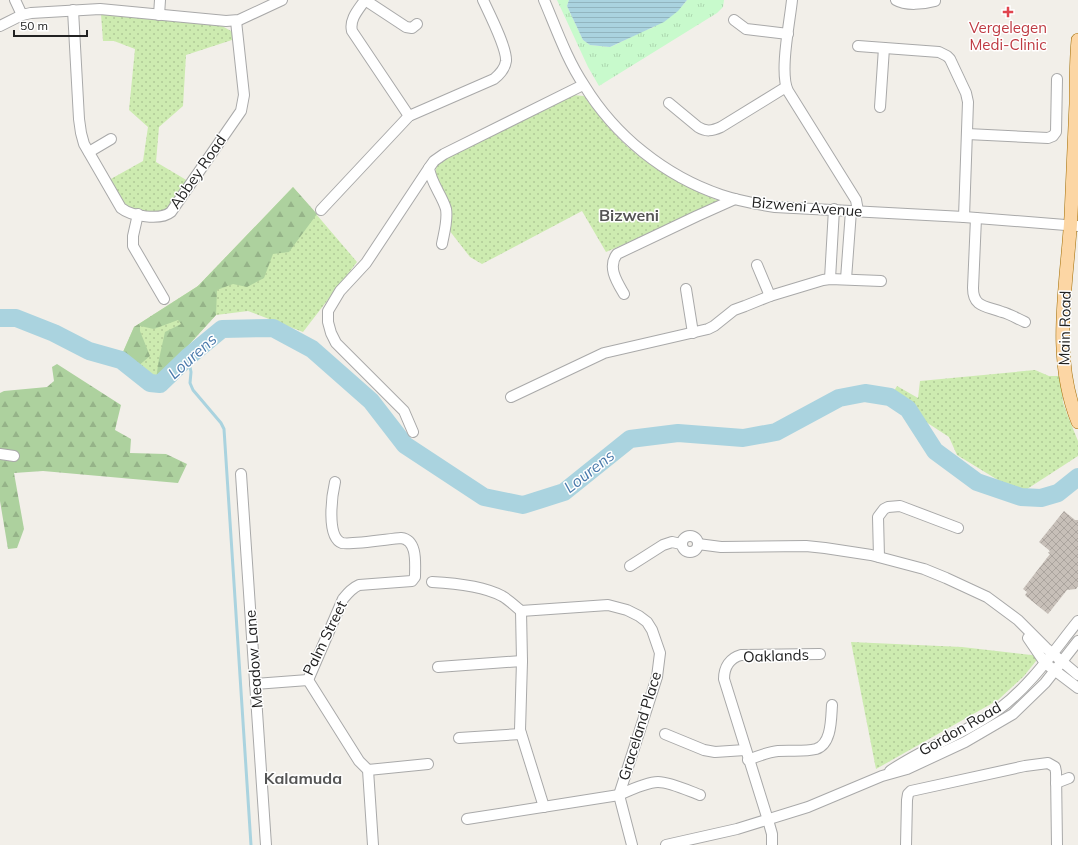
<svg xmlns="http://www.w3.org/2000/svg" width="1078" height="845" font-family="Mulish,sans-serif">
	<defs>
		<pattern id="grass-dots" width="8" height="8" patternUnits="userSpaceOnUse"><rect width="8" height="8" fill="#cdebb0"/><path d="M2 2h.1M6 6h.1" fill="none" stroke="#b0c997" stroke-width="1.8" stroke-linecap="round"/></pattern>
		<pattern id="forest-firs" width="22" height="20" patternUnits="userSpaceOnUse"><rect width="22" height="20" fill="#add19e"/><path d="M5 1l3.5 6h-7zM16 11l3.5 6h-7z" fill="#95b388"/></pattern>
		<pattern id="park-tufts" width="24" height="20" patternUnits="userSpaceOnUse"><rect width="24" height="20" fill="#c8facc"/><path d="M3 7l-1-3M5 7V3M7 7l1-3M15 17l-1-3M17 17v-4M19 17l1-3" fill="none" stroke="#acd6af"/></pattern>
		<pattern id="water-rules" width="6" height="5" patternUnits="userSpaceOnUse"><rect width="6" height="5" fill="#aad3df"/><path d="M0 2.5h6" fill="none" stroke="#92b5bf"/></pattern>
		<pattern id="building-cross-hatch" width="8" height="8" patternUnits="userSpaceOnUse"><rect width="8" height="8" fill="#c7bfb8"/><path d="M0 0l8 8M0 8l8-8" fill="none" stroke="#aba49e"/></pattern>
	</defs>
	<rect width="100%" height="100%" fill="#f2efe9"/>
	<g fill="url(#grass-dots)">
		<path d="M101 14 222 26 231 31 235 39 186 55 183 106 159 127 156 162 188 181 168 209 160 214 131 209 126 207 109 180 143 161 148 127 129 110 135 49 114 41H103Z"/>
		<path d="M572 95 584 96C597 114 611 132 628 147 655 171 686 187 719 201L718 204 606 252 582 211 482 264 470 257 449 230 452 213 434 176 439 159Z"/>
		<path d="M293 187 357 262 303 332 248 311 216 315 165 371 156 379 137 367 123 352 134 327 198 286Z"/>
		<path d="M1035 370 1049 376H1060L1063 402 1067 414 1078 441V456L1024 491 1011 488 957 455 949 437 926 422 911 407 891 396 897 386 918 398 920 381Z"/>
		<path d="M851 642 962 647 1040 656 1024 676 998 700 876 769Z"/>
	</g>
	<g fill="url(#forest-firs)">
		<path d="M293 187 317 214 289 252 273 254 264 278 247 287 233 284 217 290 216 315 165 371 156 379 159 359 165 332 181 324 178 320 154 329 140 326V331L150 356 137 367 123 352 134 327 198 286Z"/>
		<path d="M57 364 121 405 115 430 131 439 130 453 166 454 187 464 178 483 43 471 14 473 24 529 17 548 8 549 0 501V393L4 391 47 387 54 381 52 367Z"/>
	</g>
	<path fill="url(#park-tufts)" d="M557 0H569L567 6 583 40 590 45 610 47 617 44 643 31 652 28 683 5 687 0H724L723 7 717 13 599 86 588 67Z"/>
	<path fill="url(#water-rules)" d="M569 0H687L678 11 664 22 610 47 590 45 583 40 567 6Z"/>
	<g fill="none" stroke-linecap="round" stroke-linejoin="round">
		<path stroke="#aad3df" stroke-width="3" d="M188 357 191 372 190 383 193 390 221 423 224 429 251 845"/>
		<path stroke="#aad3df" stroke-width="18" d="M0 318H16L54 333 89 351 121 360 150 383 160 384 188 357 222 329 273 328 312 349 371 401 405 445 484 497 523 505 564 492 630 439 678 433 743 438 776 432 839 398 865 393 890 397 908 409 935 451 977 482 1021 497 1041 498 1058 493 1078 477"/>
	</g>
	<path fill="url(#building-cross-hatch)" d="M1064 511 1075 520H1078V586L1076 589 1067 590 1048 614 1027 597 1025 595 1027 592 1023 589 1050 554 1048 553 1050 551 1039 542Z"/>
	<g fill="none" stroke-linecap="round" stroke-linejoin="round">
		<defs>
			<g id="minor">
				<path d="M15 0 22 15"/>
				<path d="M365 0C359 9 349 19 352 31L409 116"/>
				<path d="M365 0 406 27 412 28 417 24"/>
				<path d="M544 0C556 28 567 60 584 85 615 136 665 176 721 195 739 201 756 204 775 207L964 217 1078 226"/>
				<path d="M792 0C790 21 779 73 788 91L856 200 858 211"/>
				<path d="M896 0C906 6 924 4 935 1"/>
				<path d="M73 10 79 119 81 133 84 144 121 208C131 216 160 221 171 212L241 111 244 95 236 21"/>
				<path d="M159 15 160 0"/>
				<path d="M734 20 746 29 788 34"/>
				<path d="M0 26 22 15 31 13 100 9 226 21 239 20 282 0"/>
				<path d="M858 46 939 52 947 56 950 59 966 93 968 102 964 217"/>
				<path d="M669 103 698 127C706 132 712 131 721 127L786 87"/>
				<path d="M880 107 884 48"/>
				<path d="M967 134 1048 138 1053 136 1056 132 1057 79"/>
				<path d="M89 152 111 139"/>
				<path d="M321 210 409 116 494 79C500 74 505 69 506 61 507 48 489 13 483 0"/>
				<path d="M138 214 133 236V246L164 299"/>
				<path d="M976 218 973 288C973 308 987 306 1002 312 1010 314 1018 319 1025 322"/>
				<path d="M442 244C444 233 448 220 446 209 442 195 431 183 429 168L434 161 444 154 583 85"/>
				<path d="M757 265 770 296"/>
				<path d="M830 279 834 209"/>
				<path d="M846 279 851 211"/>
				<path d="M686 289 693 333"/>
				<path d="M624 294C617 282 607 267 617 254L697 216 735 199"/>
				<path d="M511 397 604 353 708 329 714 326 734 310 745 306 770 296 823 280 830 279 881 281"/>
				<path d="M413 432 404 411 336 343 331 333 328 322V311L340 291 366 263 429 168"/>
				<path d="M0 454 14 456"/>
				<path d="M241 474 266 845"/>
				<circle cx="690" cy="544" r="8"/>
				<path d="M698 544 721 547 806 546 825 548 871 555 924 569 946 578 987 597 1018 620 1046 648 1078 675"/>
				<path d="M879 557 878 517 884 509 888 507 900 506 958 528"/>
				<path d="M630 566 663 545 672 542 681 544"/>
				<path d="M432 582C453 583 483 586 502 596 509 600 515 606 521 611L608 605 627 610 639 616 647 622 652 630 660 653 657 677 619 795 632 845"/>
				<path d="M521 611 522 661 520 730 544 807"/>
				<path d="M1028 638 1045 663 1078 688"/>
				<path d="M438 667 522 661"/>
				<path d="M308 680 343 599C348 593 352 588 359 585L412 581 415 577C415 564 418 540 401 538 389 539 351 545 342 543 326 537 332 495 335 482"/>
				<path d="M308 680 359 761 368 770 373 845"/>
				<path d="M255 684 308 680"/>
				<path d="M665 734 704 750 715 752 745 750"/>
				<path d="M459 738 521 734"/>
				<path d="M748 760C758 756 768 752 778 751 790 750 804 752 816 749 832 744 831 718 832 705"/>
				<path d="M368 770 428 764"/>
				<path d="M890 771C925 747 965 734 999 709 1031 685 1053 652 1078 621"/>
				<path d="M1056 783 1069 778"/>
				<path d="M467 819 619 795C630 790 647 782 658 782 670 782 689 791 700 795"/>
				<path d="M666 845 737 829 808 807 882 776 907 769 965 742 1013 714 1045 683 1078 641"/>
				<path d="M772 845V834L768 820 724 679C724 667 730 658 741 655L820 654"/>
				<path d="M906 845 907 800 908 794 911 791 1025 766 1048 763 1055 767 1056 772 1057 845"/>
			</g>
			<path id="major" d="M1078 40C1076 61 1076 83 1076 104 1074 141 1073 178 1071 216 1067 286 1051 355 1078 422"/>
		</defs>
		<use href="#minor" stroke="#a9a9a9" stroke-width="12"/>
		<use href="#major" stroke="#a06b00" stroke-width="14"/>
		<use href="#minor" stroke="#fff" stroke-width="10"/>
		<use href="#major" stroke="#fcd6a4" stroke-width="13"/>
	</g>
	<path fill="#e0444e" stroke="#fff" stroke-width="1.5" d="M1006 6h4v4h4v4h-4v4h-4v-4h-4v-4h4z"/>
	<g text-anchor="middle" stroke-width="3" stroke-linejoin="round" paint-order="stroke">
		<g font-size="15" fill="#be3a42" stroke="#fff">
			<text x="1008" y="33">Vergelegen<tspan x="1008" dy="17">Medi-Clinic</tspan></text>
		</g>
		<g font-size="15" fill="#222" stroke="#fff">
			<text transform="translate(198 172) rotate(-55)" y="5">Abbey Road</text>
			<text transform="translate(807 207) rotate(5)" y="5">Bizweni Avenue</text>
			<text transform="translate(1065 328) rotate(-89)" y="5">Main Road</text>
			<text transform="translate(325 638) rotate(-64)" y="5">Palm Street</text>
			<text transform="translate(776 656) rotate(-2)" y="5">Oaklands</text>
			<text transform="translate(254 659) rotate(-94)" y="5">Meadow Lane</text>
			<text transform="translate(640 726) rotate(-73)" y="5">Graceland Place</text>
			<text transform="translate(960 729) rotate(-30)" y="5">Gordon Road</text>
		</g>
		<g font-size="16" font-weight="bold" fill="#555" stroke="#fff">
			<text x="629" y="221">Bizweni</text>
			<text x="303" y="784">Kalamuda</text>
		</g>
		<g font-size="16" font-style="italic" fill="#4a7aab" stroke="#fff">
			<text transform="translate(192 356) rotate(-42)" y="6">Lourens</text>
			<text transform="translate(589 471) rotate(-38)" y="6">Lourens</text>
		</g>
	</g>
	<path d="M14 30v6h73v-6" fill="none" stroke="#222222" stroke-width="2"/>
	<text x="20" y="30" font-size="12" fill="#222222" stroke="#ffffff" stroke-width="3" paint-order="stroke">50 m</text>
</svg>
